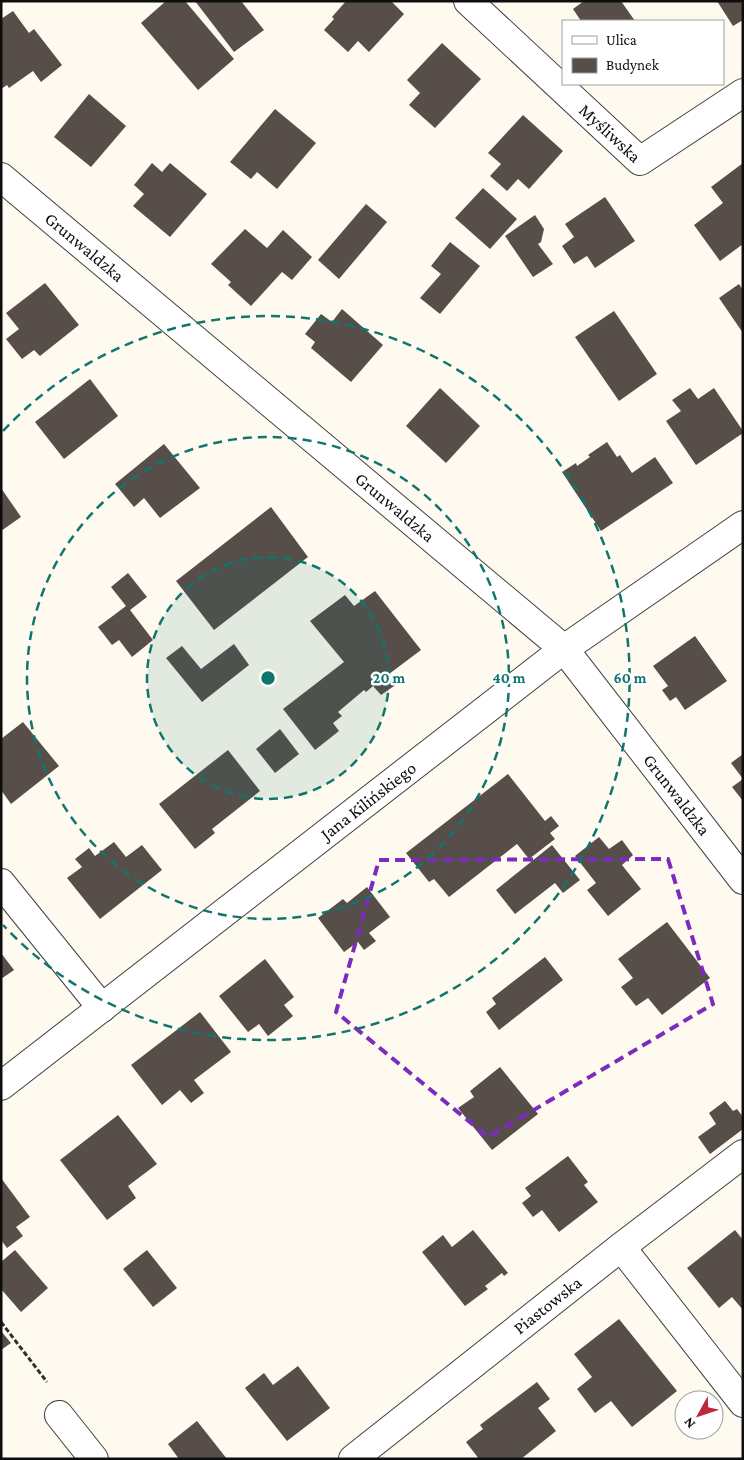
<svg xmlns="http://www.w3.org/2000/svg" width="744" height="1460" font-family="'Crimson Pro',serif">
	<rect width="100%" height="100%" fill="#fffaef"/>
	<g fill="#574e4a">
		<path d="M166 1H185L234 59 198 90 141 23Z"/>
		<path d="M195 1H241L264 30 234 52Z"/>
		<path d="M346 1H391L404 14 369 52 358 41 348 52 324 30 334 19 332 17Z"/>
		<path d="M584 1H621L635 21H581L573 9Z"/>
		<path d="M717 1H743V20L733 26Z"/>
		<path d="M13 11 29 33 34 29 62 65 41 82 33 71 9 88 7 85 1 89V19Z"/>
		<path d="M442 43 481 79 435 128 409 105 420 93 407 80Z"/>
		<path d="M89 94 126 126 91 167 54 137Z"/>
		<path d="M275 109 316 143 277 189 257 172 251 179 230 162Z"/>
		<path d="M523 115 563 151 529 189 518 179 507 191 490 176 501 164 488 153Z"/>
		<path d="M152 163 162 172 170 163 207 194 170 237 133 206 144 194 134 185Z"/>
		<path d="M743 163V244L720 261 694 225 723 203 711 187Z"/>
		<path d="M483 188 517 219 490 249 455 218Z"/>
		<path d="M605 197 635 241 595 268 587 256 574 264 562 246 574 237 565 224Z"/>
		<path d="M366 204 387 222 339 279 318 260Z"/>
		<path d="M535 215 544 229 541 242 538 244 553 264 533 277 505 236Z"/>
		<path d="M245 229 267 248 283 230 312 257 292 280 282 272 251 306 228 285 231 282 211 264Z"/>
		<path d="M450 242 480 266 440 314 420 298 441 274 431 266Z"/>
		<path d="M45 283 79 325 40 356 34 350 22 359 6 339 19 329 6 313Z"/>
		<path d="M739 284 743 290V333L719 298Z"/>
		<path d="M342 309 383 345 351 382 311 348 315 342 305 334 321 314 332 322Z"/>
		<path d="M614 311 657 374 619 401 575 337Z"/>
		<path d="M90 379 118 416 64 459 35 422Z"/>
		<path d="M440 388 480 426 446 463 406 426Z"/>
		<path d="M690 388 698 399 714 388 743 431V433L696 465 666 421 681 411 672 400Z"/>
		<path d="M607 442 617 457 620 455 632 473 655 457 673 483 601 531 562 472 576 463 577 466 590 457 588 455Z"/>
		<path d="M164 444 200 488 160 518 144 498 134 507 115 484Z"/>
		<path d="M1 488 21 517 1 531Z"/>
		<path d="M271 507 308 557 214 630 176 581Z"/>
		<path d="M128 573 147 597 130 610 153 640 132 657 119 640 112 645 98 627 126 606 111 587Z"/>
		<path d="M375 591 421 650 389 674 397 684 381 695 373 686 366 692 364 690 338 712 342 716 333 723 339 731 315 750 283 709 344 662 310 621 345 595 354 606Z"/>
		<path d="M695 636 727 681 685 710 676 697 670 701 662 690 668 686 653 666Z"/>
		<path d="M234 644 249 665 202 702 166 658 182 646 201 669Z"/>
		<path d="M23 722 59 766 11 804 1 790V739Z"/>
		<path d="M280 729 299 754 275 773 256 749Z"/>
		<path d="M228 750 260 791 212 829 215 833 195 849 159 804Z"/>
		<path d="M743 754V779L731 763Z"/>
		<path d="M508 774 545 821 551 816 559 826 550 833 555 839 529 859 517 844 449 897 434 879 429 882 406 853Z"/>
		<path d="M743 779V801L732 787Z"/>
		<path d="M599 837 609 849 622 840 633 855 622 865 641 889 608 916 587 890 596 883 575 856Z"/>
		<path d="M114 842 126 857 142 845 162 870 100 919 67 878 82 867 75 859 89 848 95 856Z"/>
		<path d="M552 845 580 880 563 893 555 883 515 914 496 890Z"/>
		<path d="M367 887 390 917 369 933 376 941 364 950 358 942 344 952 318 918 343 899 347 903Z"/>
		<path d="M667 922 710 978 662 1015 648 998 636 1006 621 987 633 978 618 959Z"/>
		<path d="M1 953 14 970 1 979Z"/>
		<path d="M545 957 563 980 499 1030 486 1012 496 1004 492 998Z"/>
		<path d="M265 959 294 997 284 1005 293 1016 268 1036 259 1024 248 1032 219 996Z"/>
		<path d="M200 1012 231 1052 194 1080 204 1093 191 1103 180 1090 162 1105 131 1065Z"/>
		<path d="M500 1067 538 1114 492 1150 458 1108 474 1097 470 1091Z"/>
		<path d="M725 1101 733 1111 737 1109 743 1117V1129L710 1154 698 1137 716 1124 709 1113Z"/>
		<path d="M118 1115 157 1164 128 1186 136 1198 107 1220 60 1160Z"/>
		<path d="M568 1156 588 1182 584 1185 598 1202 559 1232 542 1210 533 1217 522 1203 531 1196 525 1188Z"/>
		<path d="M1 1178 30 1217 16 1227 23 1236 7 1248 1 1240Z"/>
		<path d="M473 1230 508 1273 504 1276 502 1273 485 1286 488 1289 465 1306 422 1252 443 1235 452 1247Z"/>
		<path d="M735 1230 743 1240V1310L732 1297 719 1308 687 1268Z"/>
		<path d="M15 1250 48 1288 21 1312 1 1289V1262Z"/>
		<path d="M147 1250 177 1288 153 1307 123 1269Z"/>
		<path d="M619 1319 677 1391 632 1427 611 1401 595 1413 577 1389 592 1377 574 1354Z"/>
		<path d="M1 1331 11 1343 1 1350Z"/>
		<path d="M298 1366 330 1408 287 1441 245 1388 264 1373 273 1385Z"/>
		<path d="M537 1382 550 1399 538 1408 556 1431 521 1459H479L466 1442 483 1429 480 1425Z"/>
		<path d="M197 1421 227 1459H179L168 1444Z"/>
	</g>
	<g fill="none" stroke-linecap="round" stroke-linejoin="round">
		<defs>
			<g id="minor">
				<path id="s1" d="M468 1 640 161 743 93"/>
				<path id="s2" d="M1 177 564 649 743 880"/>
				<path d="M1 883 102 1008"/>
				<path id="s3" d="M1 1086 564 649 743 525"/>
				<path d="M621 1247 743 1403"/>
				<path d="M59 1415 94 1459"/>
				<path id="s4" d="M353 1459 621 1247 743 1154"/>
			</g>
		</defs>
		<use href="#minor" stroke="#414141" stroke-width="30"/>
		<path stroke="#303030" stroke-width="3" stroke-dasharray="5 2.5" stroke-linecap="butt" d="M1 1322 47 1382"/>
		<use href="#minor" stroke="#fff" stroke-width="28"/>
	</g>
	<path fill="none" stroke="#7b2cbf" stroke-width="4" stroke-dasharray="10 6" stroke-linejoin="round" d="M668 859 713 1004 488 1137 336 1012 379 860Z"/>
	<circle cx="268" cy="678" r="121" fill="#0f766e" fill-opacity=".12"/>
	<g fill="none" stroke="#0f766e" stroke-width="2.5" stroke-dasharray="9 6">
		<circle cx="268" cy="678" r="121"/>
		<circle cx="268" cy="678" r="241"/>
		<path d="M3 431A362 362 0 1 1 3 925"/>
	</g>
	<g text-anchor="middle" stroke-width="5" stroke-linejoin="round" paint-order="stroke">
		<g font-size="18" fill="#0e0e0e" stroke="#fff">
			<text dy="6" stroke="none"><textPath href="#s1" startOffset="194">Myśliwska</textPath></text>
			<text dy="6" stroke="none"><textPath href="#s2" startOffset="109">Grunwaldzka</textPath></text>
			<text dy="6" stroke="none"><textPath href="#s2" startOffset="514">Grunwaldzka</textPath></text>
			<text dy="6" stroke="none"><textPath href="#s2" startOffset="919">Grunwaldzka</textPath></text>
			<text dy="6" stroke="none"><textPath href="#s3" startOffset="465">Jana Kilińskiego</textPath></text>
			<text dy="6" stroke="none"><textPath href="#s4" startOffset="248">Piastowska</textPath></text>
		</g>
	</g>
	<circle cx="268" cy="678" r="8" fill="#0f766e" stroke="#fff" stroke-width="2.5"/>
	<g font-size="15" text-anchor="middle" font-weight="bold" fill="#0f766e" stroke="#fff" stroke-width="5" stroke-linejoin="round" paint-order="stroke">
		<text x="389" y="683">20 m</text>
		<text x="509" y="683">40 m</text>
		<text x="630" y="683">60 m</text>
	</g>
	<rect width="744" height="1460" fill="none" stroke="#0e0e0e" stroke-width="5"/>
	<rect x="562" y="20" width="162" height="65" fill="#ffffff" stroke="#9f9f9f"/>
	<rect x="572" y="36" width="25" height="8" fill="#ffffff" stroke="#9f9f9f"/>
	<text x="606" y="45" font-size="15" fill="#0e0e0e">Ulica</text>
	<rect x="572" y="58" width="25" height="15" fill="#574e4a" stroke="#9f9f9f"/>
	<text x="606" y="70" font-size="15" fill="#0e0e0e">Budynek</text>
	<g transform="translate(699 1415) rotate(230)"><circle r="24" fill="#ffffff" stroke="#9f9f9f"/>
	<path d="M0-4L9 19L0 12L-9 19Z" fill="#be263c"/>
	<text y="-8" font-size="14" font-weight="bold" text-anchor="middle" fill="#0e0e0e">N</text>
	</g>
</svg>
